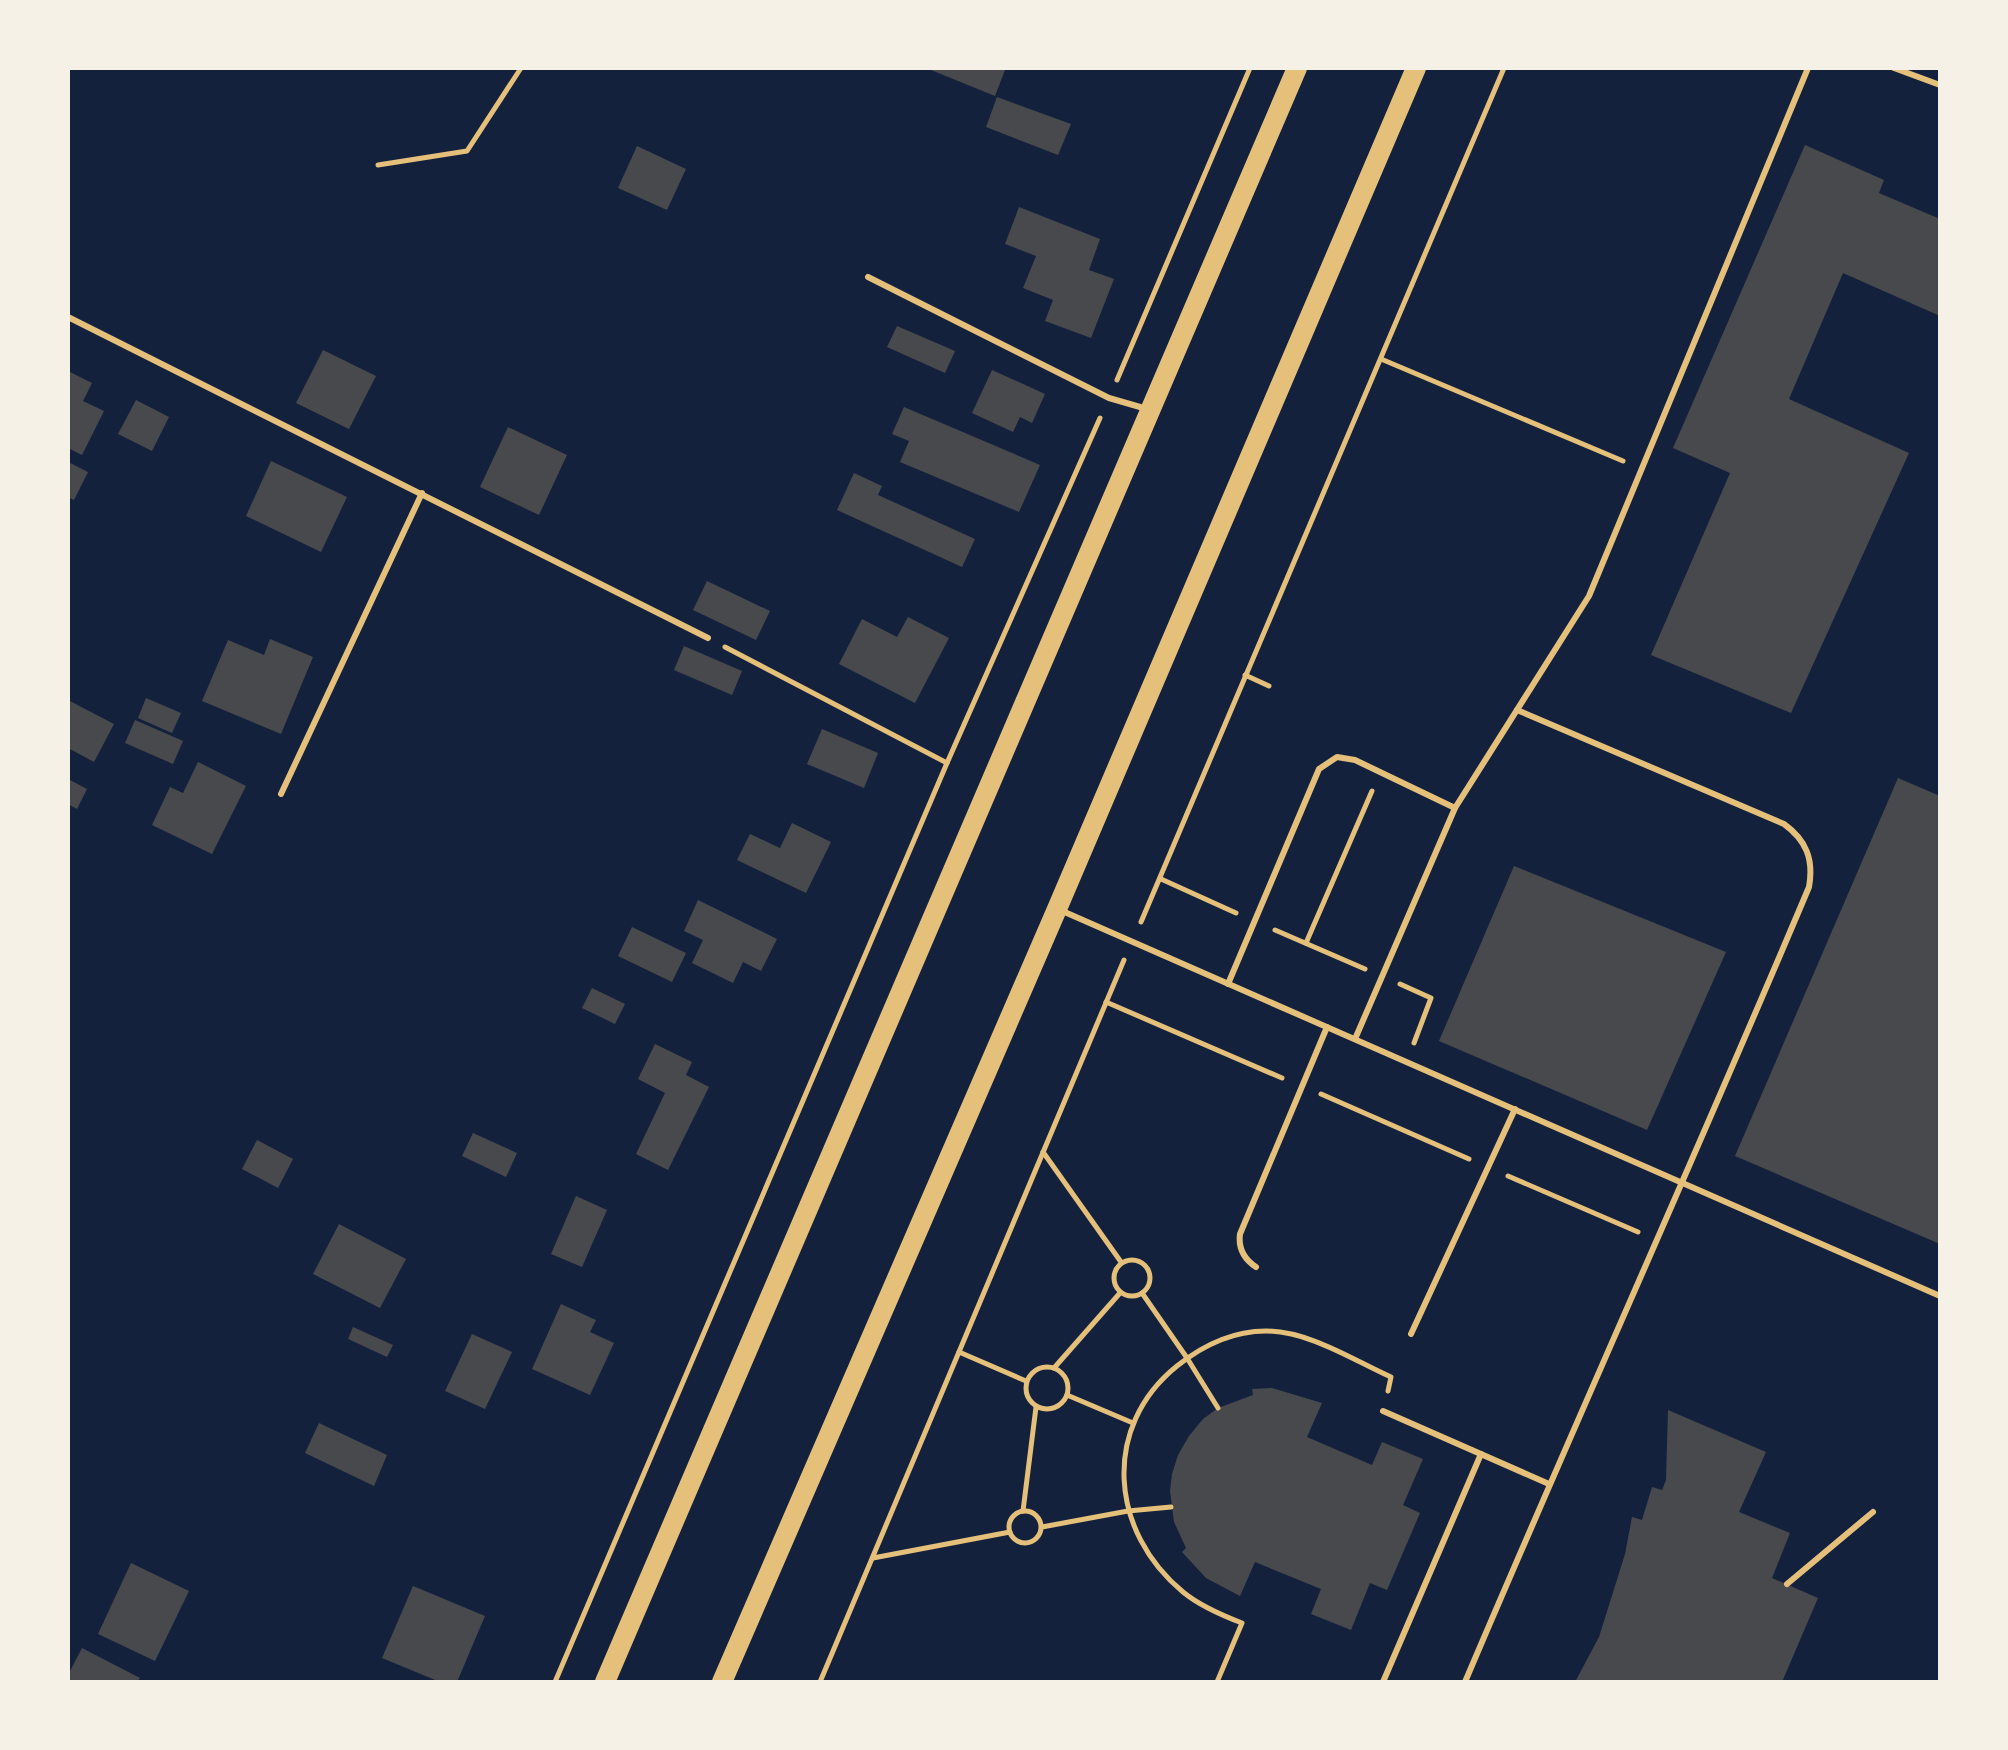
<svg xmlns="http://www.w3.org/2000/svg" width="2008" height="1750" font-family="'DM Sans',sans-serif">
	<rect width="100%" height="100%" fill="#14213d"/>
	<g fill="#48494c">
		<path d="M926 68H1001L1005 70 995 96Z"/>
		<path d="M997 97 1071 124 1058 155 986 127Z"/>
		<path d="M1805 145 1884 180 1879 193 1940 219V316L1843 273 1789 399 1909 453 1791 713 1651 655 1730 473 1673 448Z"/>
		<path d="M637 146 686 169 667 210 618 188Z"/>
		<path d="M1019 207 1100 239 1089 270 1114 279 1091 338 1045 321 1053 300 1023 288 1036 256 1005 244Z"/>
		<path d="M897 326 955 351 945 373 887 347Z"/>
		<path d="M323 350 376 376 349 429 296 403Z"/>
		<path d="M992 370 1045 394 1032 423 1020 417 1013 432 972 413Z"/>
		<path d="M68 371 92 383 83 401 104 411 82 455 68 448Z"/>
		<path d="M136 400 169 417 152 451 118 434Z"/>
		<path d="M904 407 1040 465 1019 512 900 462 909 441 892 434Z"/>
		<path d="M508 427 567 455 539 515 480 487Z"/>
		<path d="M271 461 347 497 321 552 246 516Z"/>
		<path d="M68 462 88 472 74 500 68 497Z"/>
		<path d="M854 473 882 486 878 495 975 539 962 567 837 510Z"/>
		<path d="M707 581 770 611 756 640 693 610Z"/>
		<path d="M908 617 949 638 915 703 839 664 862 619 897 637Z"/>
		<path d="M270 639 313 657 281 734 202 701 228 640 264 655Z"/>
		<path d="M684 646 742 671 732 695 674 670Z"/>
		<path d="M146 698 181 713 172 733 138 718Z"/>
		<path d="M68 700 114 724 94 762 68 748Z"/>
		<path d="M135 720 183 741 173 764 125 743Z"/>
		<path d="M822 729 878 753 864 788 807 764Z"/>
		<path d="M198 762 246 786 212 854 152 825 170 787 183 793Z"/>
		<path d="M1898 778 1940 796V1244L1735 1156Z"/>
		<path d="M68 779 87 789 77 809 68 804Z"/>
		<path d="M792 823 831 842 806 893 737 860 750 834 780 848Z"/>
		<path d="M1514 866 1726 952 1647 1130 1439 1041Z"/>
		<path d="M698 900 777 939 761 971 743 962 733 983 692 963 703 940 684 931Z"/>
		<path d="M632 927 686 953 672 982 618 956Z"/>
		<path d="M592 988 625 1004 615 1024 582 1008Z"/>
		<path d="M655 1044 692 1062 686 1075 709 1087 668 1170 636 1154 665 1093 638 1079Z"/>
		<path d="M473 1133 517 1153 506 1177 462 1156Z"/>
		<path d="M257 1140 293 1159 278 1188 242 1169Z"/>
		<path d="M576 1196 607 1210 582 1267 551 1254Z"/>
		<path d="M339 1224 406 1259 380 1308 313 1274Z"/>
		<path d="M561 1304 596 1320 590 1332 614 1343 590 1395 532 1369Z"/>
		<path d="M353 1327 393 1345 387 1357 348 1339Z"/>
		<path d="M472 1334 512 1352 485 1409 445 1391Z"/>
		<path d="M1272 1388 1322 1403 1307 1437 1372 1465 1382 1442 1423 1459 1403 1505 1420 1513 1387 1590 1370 1583 1351 1630 1311 1614 1321 1589 1255 1562 1240 1596 1206 1578 1182 1552 1186 1548 1174 1522 1170 1491 1172 1474 1178 1455 1189 1436 1203 1419 1218 1408 1253 1395 1252 1389Z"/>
		<path d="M1668 1410 1766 1452 1739 1512 1790 1533 1772 1578 1818 1598 1782 1682H1575L1599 1637 1625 1554 1632 1517 1642 1520 1652 1487 1662 1490 1666 1480Z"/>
		<path d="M319 1423 387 1455 374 1486 305 1453Z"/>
		<path d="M131 1563 189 1591 155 1661 98 1634Z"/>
		<path d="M413 1586 485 1616 457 1682H440L382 1658Z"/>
		<path d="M82 1648 140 1678 137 1682H68V1675Z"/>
	</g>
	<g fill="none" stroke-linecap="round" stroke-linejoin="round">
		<g stroke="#e5c07b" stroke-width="5">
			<path d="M378 165 467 151 521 68"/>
			<path d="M1381 359 1623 461"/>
			<path d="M1117 380 1250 68"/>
			<path d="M725 647 947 763"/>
			<path d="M1245 675 1269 686"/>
			<path d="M1161 879 1236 913"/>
			<path d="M1141 922 1504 68"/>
			<path d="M1275 930 1365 969"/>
			<path d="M1306 943 1372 791"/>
			<path d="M1400 984 1431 998 1414 1043"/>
			<path d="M1106 1002 1282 1078"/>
			<path d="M1321 1094 1469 1159"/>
			<path d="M1043 1152 1121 1262"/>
			<path d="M1508 1176 1638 1232"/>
			<circle cx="1132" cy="1278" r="18"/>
			<path d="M1142 1293 1187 1358 1218 1408"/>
			<path d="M959 1352 1026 1381"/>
			<circle cx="1047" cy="1388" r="21"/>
			<path d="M1054 1368 1120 1293"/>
			<path d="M1067 1395 1133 1423"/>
			<circle cx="1025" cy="1527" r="16"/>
			<path d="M1023 1511 1036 1407"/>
			<path d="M1042 1527 1128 1511 1171 1507"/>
			<path d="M873 1558 1010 1532"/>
			<path d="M555 1682 947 763 1100 418"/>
			<path d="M820 1682 1124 960"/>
			<path d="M1217 1682 1242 1623C1221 1615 1200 1606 1183 1592 1110 1532 1101 1427 1177 1366 1202 1346 1233 1331 1266 1331 1309 1331 1353 1360 1391 1377L1388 1391"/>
		</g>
		<g stroke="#e5c07b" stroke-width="6">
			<path d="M1894 68 1940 85"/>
			<path d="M868 277 1109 398 1147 409"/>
			<path d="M68 317 708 638"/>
			<path d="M281 794 422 493"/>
			<path d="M1455 808 1589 596 1808 68"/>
			<path d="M1060 910 1940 1296"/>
			<path d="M1228 984 1319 769 1337 757 1355 760 1455 808 1355 1039"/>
			<path d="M1256 1267C1244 1259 1238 1249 1240 1234L1327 1027"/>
			<path d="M1411 1334 1515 1109"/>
			<path d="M1383 1411 1549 1484"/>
			<path d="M1787 1584 1873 1512"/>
			<path d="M1383 1682 1481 1454"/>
			<path d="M1465 1682C1578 1416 1697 1153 1809 887 1814 859 1806 840 1784 824L1517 710"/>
		</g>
		<g stroke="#e5c07b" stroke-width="20">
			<path d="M605 1682 1297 68"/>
			<path d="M722 1682 1057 909 1416 68"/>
		</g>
	</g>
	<rect width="2008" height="1750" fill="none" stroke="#f6f1e7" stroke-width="140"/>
</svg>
